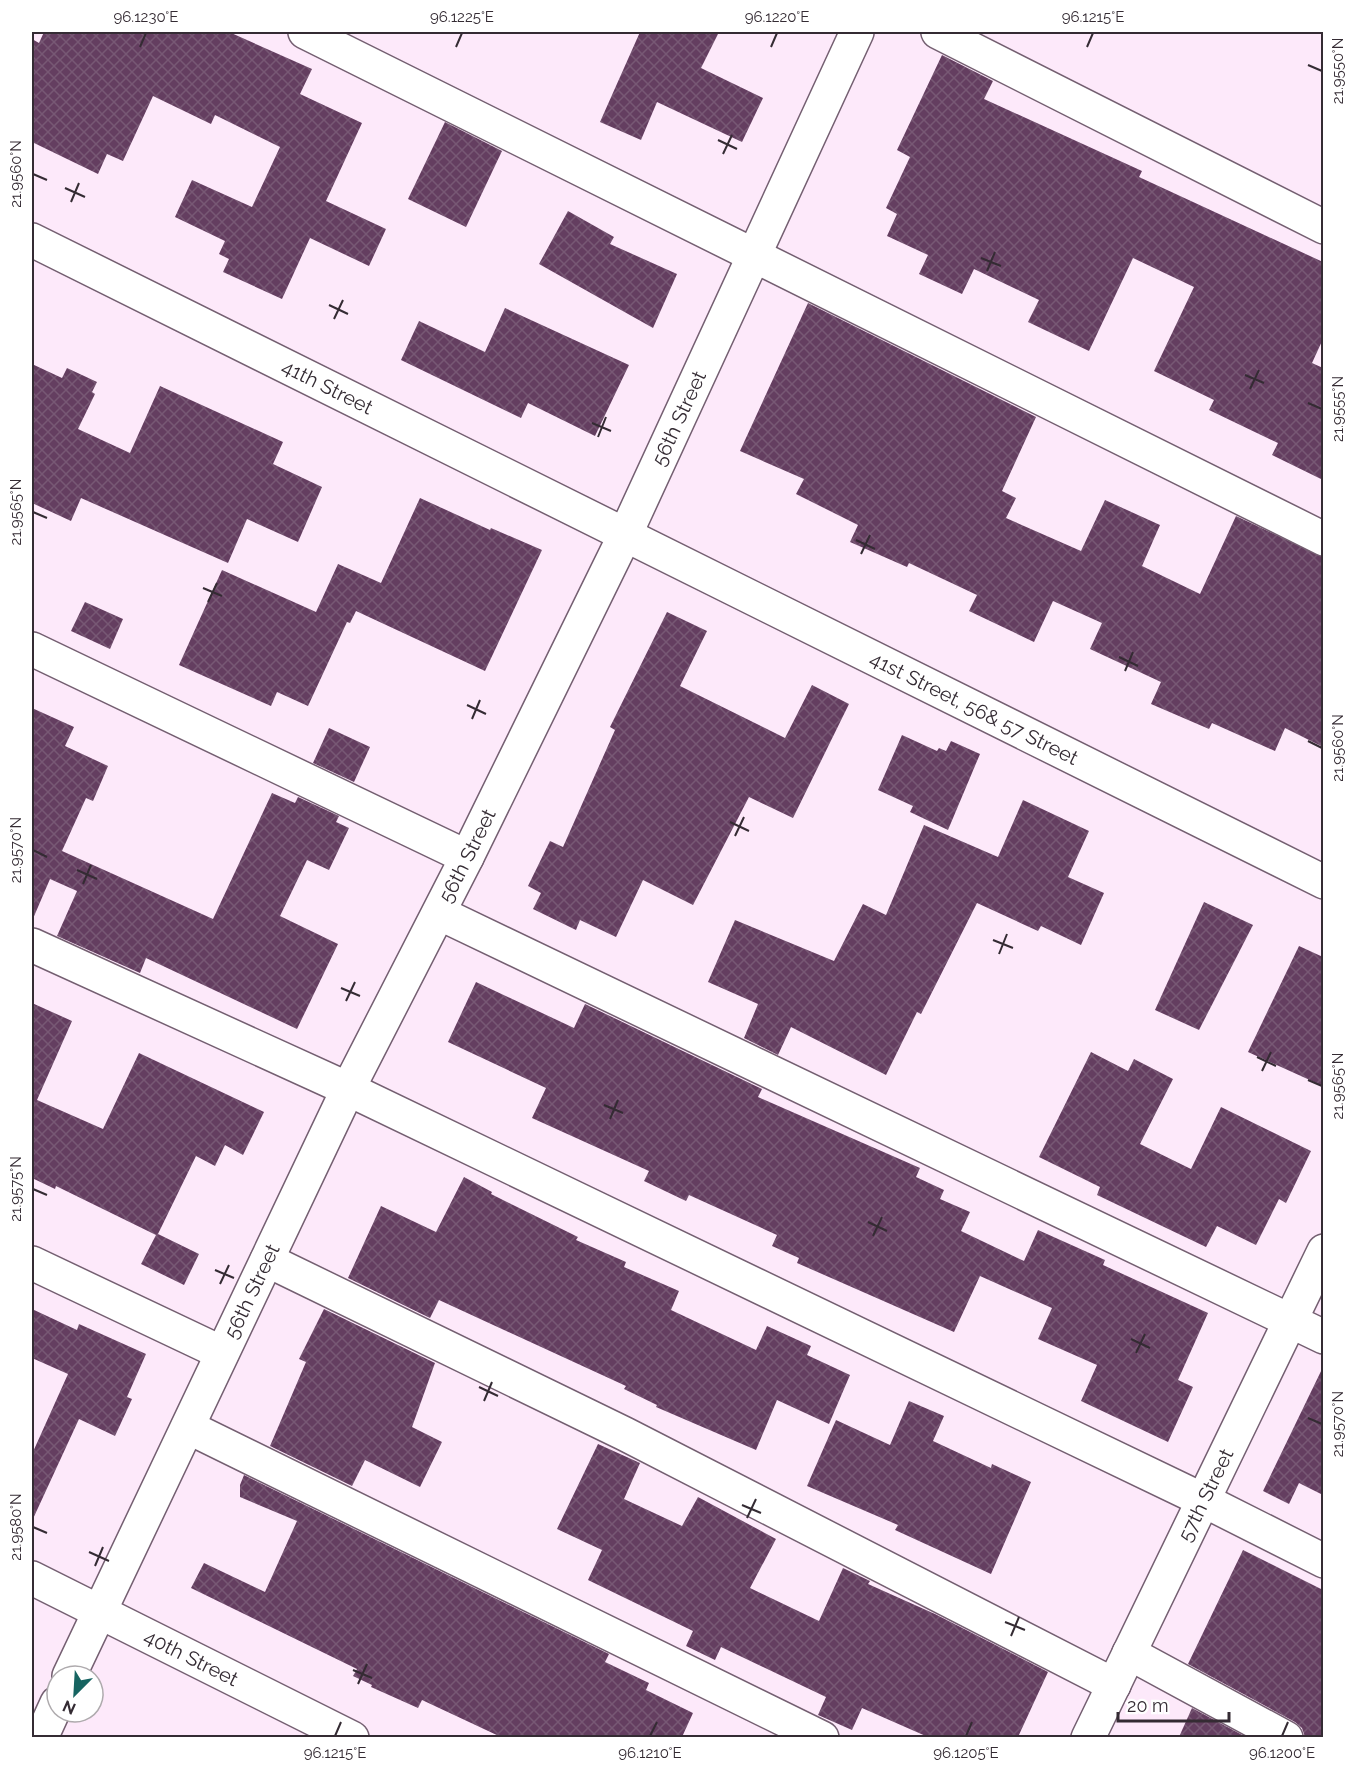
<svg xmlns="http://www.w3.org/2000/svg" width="1355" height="1769" font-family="Raleway,sans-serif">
	<defs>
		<pattern id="building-cross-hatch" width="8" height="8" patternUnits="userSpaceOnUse" patternTransform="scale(1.5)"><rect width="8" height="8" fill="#643e60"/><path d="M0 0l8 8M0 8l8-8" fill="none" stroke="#775874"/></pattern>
	</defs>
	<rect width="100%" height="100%" fill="#fde9fa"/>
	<g fill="url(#building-cross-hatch)">
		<path d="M44 32H229L312 69 300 94 362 123 326 201 386 229 369 266 310 238 282 299 223 272 229 259 219 254 225 241 175 217 192 180 252 207 280 147 215 115 211 124 153 96 123 161 107 154 98 174 32 142V39L39 43Z"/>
		<path d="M640 32H719L701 68 763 98 742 142 657 102 641 140 600 122Z"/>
		<path d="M942 55 993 81 984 99 1142 171 1139 177 1323 262V339L1312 363 1323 368V480L1272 455 1278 443 1209 410 1214 400 1154 371 1194 287 1133 258 1089 351 1028 322 1039 300 974 269 962 294 919 274 928 255 887 236 897 214 886 208 910 157 897 150Z"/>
		<path d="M445 122 502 151 466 227 408 199Z"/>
		<path d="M568 211 614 237 610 244 677 274 653 328 539 264Z"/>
		<path d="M808 303 1036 417 1002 491 1016 498 1006 518 1081 551 1105 500 1160 525 1142 566 1200 594 1236 516 1323 557V747L1285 728 1275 751 1212 723 1209 729 1151 704 1161 682 1090 649 1102 623 1053 601 1034 642 969 611 977 595 909 563 907 567 850 542 858 525 796 494 804 479 740 451Z"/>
		<path d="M505 308 629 365 595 436 528 403 521 418 401 360 419 321 485 352Z"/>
		<path d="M32 364 62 378 67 368 97 382 92 392 95 394 78 429 130 453 160 386 283 442 273 464 322 487 298 542 247 519 228 563 81 498 71 521 32 503Z"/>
		<path d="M420 498 490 530 491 528 542 550 485 671 356 611 350 623 347 622 308 706 277 692 271 706 179 665 222 570 316 612 338 564 381 583Z"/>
		<path d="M85 602 123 619 110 649 71 631Z"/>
		<path d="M667 612 707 631 680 686 785 738 812 685 849 704 793 818 749 797 693 905 643 880 616 937 580 920 576 930 533 909 541 893 528 886 550 841 563 847 615 730 610 727Z"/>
		<path d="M32 708 74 727 65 746 108 766 93 801 86 798 62 851 213 919 272 793 295 803 298 797 339 816 336 822 349 828 329 870 307 860 280 916 338 944 297 1029 146 958 140 973 57 936 77 891 50 879 32 921Z"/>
		<path d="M329 728 370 747 354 782 313 763Z"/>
		<path d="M902 735 937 751 939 748 946 751 951 741 980 754 948 830 910 812 913 806 878 790Z"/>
		<path d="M1023 800 1089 831 1068 877 1104 893 1081 945 1041 926 1038 931 977 903 921 1014 917 1012 886 1075 791 1027 778 1055 744 1038 758 1004 708 982 735 920 834 961 863 904 886 915 924 825 998 857Z"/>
		<path d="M1204 902 1253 925 1199 1030 1155 1010Z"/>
		<path d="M1299 946 1323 957V1086L1248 1052Z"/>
		<path d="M476 982 574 1028 585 1004 762 1089 758 1097 920 1168 916 1177 944 1190 940 1199 970 1212 961 1231 1024 1261 1038 1230 1105 1260 1103 1265 1208 1313 1178 1380 1193 1387 1168 1442 1081 1401 1097 1365 1038 1339 1052 1308 980 1276 954 1332 797 1263 799 1258 772 1246 777 1235 689 1195 686 1201 644 1181 649 1171 532 1118 546 1088 448 1042Z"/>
		<path d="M32 1003 72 1021 37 1100 103 1129 139 1053 264 1112 243 1155 225 1145 215 1166 196 1156 158 1234 199 1254 184 1285 141 1264 156 1235 56 1186 55 1189 32 1178Z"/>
		<path d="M1091 1052 1128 1071 1134 1059 1173 1079 1140 1144 1191 1169 1221 1107 1311 1151 1286 1203 1279 1199 1256 1245 1217 1226 1206 1247 1097 1195 1100 1187 1039 1157Z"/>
		<path d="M464 1177 492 1192 491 1194 578 1237 576 1240 626 1262 624 1267 679 1291 671 1310 756 1350 767 1326 811 1346 807 1355 850 1375 829 1424 777 1400 756 1450 656 1407 657 1405 624 1389 626 1386 439 1300 430 1318 348 1278 381 1206 436 1232Z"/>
		<path d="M32 1309 77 1330 79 1324 146 1354 127 1397 132 1399 115 1436 79 1419 32 1521V1454L68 1374 32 1358Z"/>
		<path d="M324 1309 435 1363 412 1427 442 1442 420 1487 365 1460 352 1486 270 1446 306 1362 299 1359Z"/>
		<path d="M1323 1367V1495L1299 1483 1289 1504 1263 1491Z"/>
		<path d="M909 1401 944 1416 933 1441 991 1468 992 1464 1031 1482 991 1574 895 1530 898 1525 807 1486 836 1420 890 1445Z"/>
		<path d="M598 1444 640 1463 624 1499 682 1526 698 1497 776 1539 750 1588 819 1621 843 1568 870 1581 868 1584 935 1614 1048 1672 1018 1737H928L862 1708 852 1730 818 1715 826 1697 721 1647 715 1660 686 1646 693 1631 588 1580 602 1550 557 1529Z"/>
		<path d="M244 1475 609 1654 605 1662 649 1683 646 1690 693 1713 682 1737H501L422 1700 418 1708 371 1687 372 1685 353 1676 357 1669 191 1588 204 1563 265 1592 297 1521 240 1497V1485Z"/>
		<path d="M1243 1550 1323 1590V1737H1305L1302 1728 1295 1722 1188 1664Z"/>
		<path d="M1192 1708 1246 1737H1179Z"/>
	</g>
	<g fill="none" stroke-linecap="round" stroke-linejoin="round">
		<defs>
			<g id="minor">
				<path d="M305 32 1324 539"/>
				<path d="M938 32 1324 227"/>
				<path id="s1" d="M32 240 1324 882"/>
				<path d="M32 649 467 857"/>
				<path d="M439 913 1324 1337"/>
				<path d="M32 945 348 1089 1203 1500 1324 1561"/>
				<path d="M267 1260 625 1434 1114 1685"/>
				<path d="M32 1263 222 1353"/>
				<path d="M188 1427 822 1738"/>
				<path id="s2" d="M32 1578 352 1738"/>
				<path d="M1129 1653 1286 1738"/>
				<path id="s3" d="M69 1676 348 1089 467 857 625 535 857 32"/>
				<path d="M41 1738 57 1703"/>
				<path id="s4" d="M1088 1738 1324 1251"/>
			</g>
		</defs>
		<use href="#minor" stroke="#745f71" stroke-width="36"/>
		<use href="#minor" stroke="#fff" stroke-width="33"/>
	</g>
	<path fill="none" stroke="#342b33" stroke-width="2" d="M140 47 146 33M456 47 462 33M771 47 777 33M1087 47 1093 33M1308 65 1322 71M718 140 737 149M723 154 732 135M33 174 47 180M65 188 85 197M71 202 79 183M981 258 1001 266M987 271 995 252M329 305 348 314M334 319 343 300M1245 375 1264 383M1250 389 1259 370M1308 403 1322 409M592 423 611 431M598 437 606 417M33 512 47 518M856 540 875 549M861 554 870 535M203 588 222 596M208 602 217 583M1119 657 1138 666M1125 671 1133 652M467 705 486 714M472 719 480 700M1308 741 1322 748M730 822 749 831M735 836 744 817M33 850 47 857M77 870 97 879M83 884 91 865M993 940 1013 948M999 954 1007 934M341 988 360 996M346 1001 355 982M1257 1057 1276 1066M1262 1071 1271 1052M1308 1080 1322 1086M604 1105 623 1113M610 1119 618 1100M33 1189 47 1195M868 1222 887 1231M873 1236 882 1217M215 1270 234 1278M220 1284 229 1265M1131 1339 1150 1348M1136 1353 1145 1334M479 1387 498 1396M484 1401 492 1382M1308 1418 1322 1424M742 1505 761 1513M747 1518 756 1499M33 1527 47 1533M89 1552 109 1561M95 1566 103 1547M1005 1622 1025 1630M1011 1636 1019 1617M353 1670 372 1678M358 1684 367 1664M335 1736 341 1722M650 1736 657 1722M966 1736 972 1722M1282 1736 1288 1722"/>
	<g text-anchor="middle" stroke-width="6" stroke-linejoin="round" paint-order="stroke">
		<g font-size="20" fill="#342b33" stroke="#fff">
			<text dy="7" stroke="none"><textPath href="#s1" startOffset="330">41th Street</textPath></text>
			<text dy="7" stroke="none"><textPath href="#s3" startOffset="1398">56th Street</textPath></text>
			<text dy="7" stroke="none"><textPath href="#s1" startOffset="1052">41st Street, 56&amp; 57 Street</textPath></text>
			<text dy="7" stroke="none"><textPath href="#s3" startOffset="912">56th Street</textPath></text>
			<text dy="7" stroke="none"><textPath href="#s3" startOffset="426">56th Street</textPath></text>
			<text dy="7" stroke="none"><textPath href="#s4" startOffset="270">57th Street</textPath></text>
			<text dy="7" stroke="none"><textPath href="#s2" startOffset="178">40th Street</textPath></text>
		</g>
	</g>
	<rect width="1355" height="1769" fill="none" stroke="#ffffff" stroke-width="66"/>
	<g transform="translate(75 1694) rotate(204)"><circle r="28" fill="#ffffff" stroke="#aeaaad" stroke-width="1.5"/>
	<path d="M0-4.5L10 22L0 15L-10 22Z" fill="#166461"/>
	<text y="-9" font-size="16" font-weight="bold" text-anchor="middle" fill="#342b33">N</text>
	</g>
	<path d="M1118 1712v9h111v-9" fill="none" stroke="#342b33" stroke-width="3"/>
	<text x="1127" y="1712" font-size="18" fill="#342b33" stroke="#ffffff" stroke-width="4.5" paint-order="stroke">20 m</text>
	<rect x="33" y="33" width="1289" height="1703" fill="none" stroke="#342b33" stroke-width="2"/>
	<g font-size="15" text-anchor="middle" fill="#342b33">
		<text x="146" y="22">96.1230°E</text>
		<text x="462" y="22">96.1225°E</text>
		<text x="777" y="22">96.1220°E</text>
		<text x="1093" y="22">96.1215°E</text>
		<text transform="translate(1338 71) rotate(-90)" y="5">21.9550°N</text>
		<text transform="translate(16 174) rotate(-90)" y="5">21.9560°N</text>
		<text transform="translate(1338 409) rotate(-90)" y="5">21.9555°N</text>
		<text transform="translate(16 512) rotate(-90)" y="5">21.9565°N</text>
		<text transform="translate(1338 748) rotate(-90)" y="5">21.9560°N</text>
		<text transform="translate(16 850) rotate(-90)" y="5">21.9570°N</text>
		<text transform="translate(1338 1086) rotate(-90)" y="5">21.9565°N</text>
		<text transform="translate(16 1189) rotate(-90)" y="5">21.9575°N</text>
		<text transform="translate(1338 1424) rotate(-90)" y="5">21.9570°N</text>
		<text transform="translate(16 1527) rotate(-90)" y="5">21.9580°N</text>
		<text x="335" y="1758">96.1215°E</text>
		<text x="650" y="1758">96.1210°E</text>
		<text x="966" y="1758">96.1205°E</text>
		<text x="1282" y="1758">96.1200°E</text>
	</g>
</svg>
